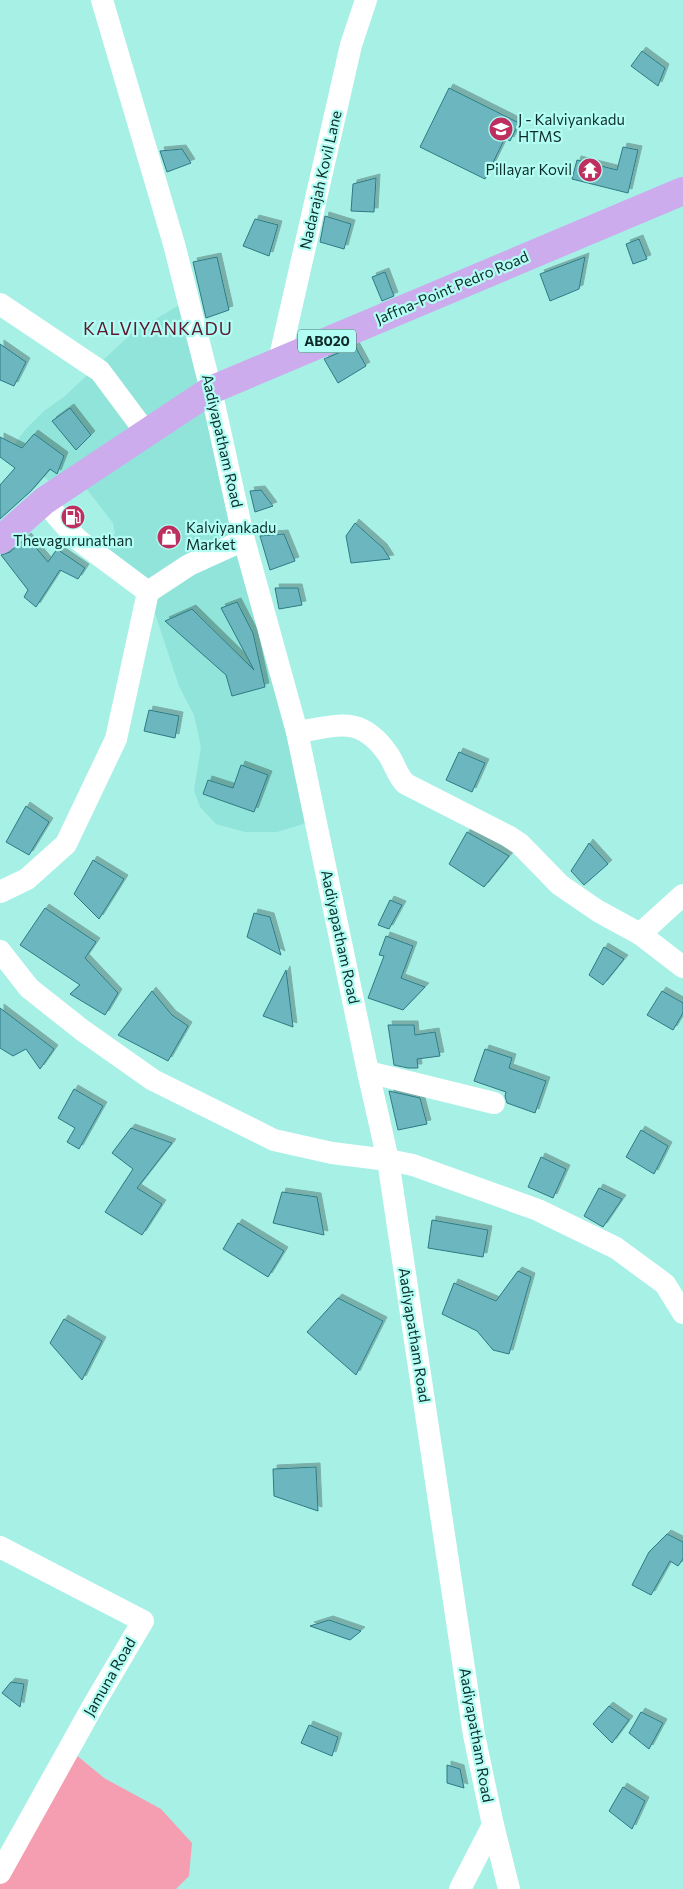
<svg xmlns="http://www.w3.org/2000/svg" width="683" height="1889" font-family="Commissioner,sans-serif">
	<defs>
		<filter id="shadow"><feDropShadow dx="4" dy="-4" stdDeviation="0" flood-color="#0004"/></filter>
	</defs>
	<rect width="100%" height="100%" fill="#a6f0e6"/>
	<path fill="#90e4d9" d="M189 303 316 820 277 832H245L216 824 200 807 194 790 201 747 194 715 179 686 148 592 93 551 115 534 113 523 79 479 60 491 18 453 11 449 25 430 44 411 65 396 132 333 178 306Z"/>
	<path fill="#f69eb1" d="M69 1749 104 1778 161 1809 192 1843 189 1876 176 1889H0V1873Z"/>
	<g fill="#6cb6bf" stroke="#2e7a83" filter="url(#shadow)">
		<path d="M642 51 665 68 658 86 631 66Z"/>
		<path d="M449 88 519 123 510 141 505 138 485 179 420 147Z"/>
		<path d="M623 147 638 150 628 193 572 179 577 160 617 170Z"/>
		<path d="M182 149 191 163 167 172 160 151Z"/>
		<path d="M376 178 374 212 351 211 353 184Z"/>
		<path d="M325 216 351 224 344 249 320 242Z"/>
		<path d="M255 219 278 225 269 256 243 246Z"/>
		<path d="M639 239 647 259 633 264 626 244Z"/>
		<path d="M217 257 229 310 206 318 193 262Z"/>
		<path d="M585 257 579 289 550 301 540 274Z"/>
		<path d="M385 272 394 296 382 301 372 277Z"/>
		<path d="M0 344 26 362 14 386 0 380Z"/>
		<path d="M355 346 366 366 338 383 324 359Z"/>
		<path d="M70 408 91 435 76 450 52 421Z"/>
		<path d="M34 434 64 456 57 474 50 469 31 491 0 519V485L15 468 0 457V437L22 448Z"/>
		<path d="M261 490 273 506 255 512 250 491Z"/>
		<path d="M355 523 383 548 390 559 351 563 346 536Z"/>
		<path d="M284 534 295 561 270 570 260 536Z"/>
		<path d="M27 537 48 562 57 549 85 568 78 579 60 570 36 607 24 597 28 590 1 555 10 552Z"/>
		<path d="M275 588H298L302 605 279 609Z"/>
		<path d="M237 602 253 633 265 687 232 696 226 675 165 621 192 609 254 670 221 608Z"/>
		<path d="M149 710 179 716 175 738 144 731Z"/>
		<path d="M459 752 485 763 472 792 446 780Z"/>
		<path d="M241 765 268 775 254 812 203 794 208 780 233 788Z"/>
		<path d="M26 806 49 822 29 855 6 842Z"/>
		<path d="M467 832 509 856 484 887 449 864Z"/>
		<path d="M589 843 608 864 584 885 571 871Z"/>
		<path d="M93 860 124 879 99 919 74 894Z"/>
		<path d="M390 900 402 905 389 929 378 925Z"/>
		<path d="M45 908 96 942 85 958 118 993 105 1015 70 994 80 985 20 945Z"/>
		<path d="M254 913 270 917 281 955 247 937Z"/>
		<path d="M386 936 413 946 401 978 425 987 403 1010 368 998 384 956 379 955Z"/>
		<path d="M604 947 624 959 603 985 589 975Z"/>
		<path d="M286 970 293 1027 263 1016Z"/>
		<path d="M152 991 172 1015 188 1026 168 1061 118 1035Z"/>
		<path d="M662 991 683 1003V1013L673 1030 647 1015Z"/>
		<path d="M0 1008 54 1049 40 1069 26 1049 13 1056 0 1048Z"/>
		<path d="M388 1025H414L415 1035 435 1032 440 1056 417 1059 418 1068H408L394 1065Z"/>
		<path d="M485 1049 512 1058 509 1068 546 1081 535 1113 507 1103 505 1096 506 1092 474 1081Z"/>
		<path d="M74 1089 103 1106 79 1149 67 1142 75 1128 58 1118Z"/>
		<path d="M389 1091 420 1098 427 1124 398 1130Z"/>
		<path d="M131 1128 172 1143 137 1188 162 1204 142 1235 105 1212 133 1169 112 1153Z"/>
		<path d="M641 1130 668 1146 654 1174 626 1157Z"/>
		<path d="M541 1157 566 1169 553 1198 528 1187Z"/>
		<path d="M599 1188 622 1199 603 1227 584 1216Z"/>
		<path d="M282 1192 317 1197 324 1235 273 1223Z"/>
		<path d="M432 1220 488 1230 483 1257 428 1248Z"/>
		<path d="M238 1223 284 1251 268 1277 223 1249Z"/>
		<path d="M518 1271 531 1277 509 1354 493 1350 477 1331 442 1314 454 1283 496 1301Z"/>
		<path d="M338 1298 383 1321 356 1375 307 1332Z"/>
		<path d="M64 1319 102 1341 82 1380 50 1343Z"/>
		<path d="M316 1467 318 1511 274 1496 273 1469Z"/>
		<path d="M667 1534 683 1542V1559L678 1566 670 1561 651 1595 632 1585 649 1552Z"/>
		<path d="M329 1620 361 1631 350 1640 310 1626Z"/>
		<path d="M11 1682 24 1684 20 1707 2 1693Z"/>
		<path d="M609 1706 629 1720 612 1743 593 1724Z"/>
		<path d="M641 1712 663 1723 649 1749 629 1733Z"/>
		<path d="M309 1725 338 1737 332 1756 301 1743Z"/>
		<path d="M447 1765 460 1769 464 1788 447 1783Z"/>
		<path d="M623 1787 645 1801 632 1829 609 1811Z"/>
	</g>
	<g fill="none" stroke-linecap="round" stroke-linejoin="round">
		<g stroke="#fff" stroke-width="22">
			<path d="M102 0 174 244 211 390 244 540 297 732 368 1072 388 1160 474 1735 493 1825 509 1889"/>
			<path d="M0 304 100 371 147 434"/>
			<path d="M279 361 351 45 366 0"/>
			<path d="M44 501 77 539 148 592"/>
			<path d="M297 732C338 726 360 714 388 754 395 764 397 776 406 784L508 836 520 844 560 885 598 911 640 934 683 967"/>
			<path d="M0 892 27 879 66 844 116 739 148 592 189 565 244 540"/>
			<path d="M640 934 683 895"/>
			<path d="M0 951 29 988 82 1030 153 1080 274 1140 332 1153 388 1160 413 1165 538 1210 616 1248 665 1284 683 1313"/>
			<path d="M368 1072 494 1103"/>
			<path d="M0 1547 143 1621 94 1704 0 1873"/>
			<path d="M460 1889 493 1825"/>
		</g>
		<path stroke="#ccaced" stroke-width="28" d="M0 540 44 501 211 390 683 191"/>
	</g>
	<defs>
		<symbol id="school-disc" viewBox="-11 -11 22 22"><circle r="9.5" fill="#bc2f5f" stroke="#b3fef4"/><path d="M0-5L7-2L0 1L-7-2ZM-4 1L0 2.5L4 1V4Q0 6-4 4Z" fill="#fff"/></symbol>
		<symbol id="temple-disc" viewBox="-11 -11 22 22"><circle r="9.5" fill="#bc2f5f" stroke="#b3fef4"/><path d="M0-6L5-2H3V0L6.5 2.5H4V6H1.5V3h-3V6H-4V2.5H-6.5L-3 0V-2H-5Z" fill="#fff"/></symbol>
		<symbol id="fuel-disc" viewBox="-11 -11 22 22"><circle r="9.5" fill="#bc2f5f" stroke="#b3fef4"/><path d="M-5.5-6h7V0h2V4h1.3V-2.5L3-4.5l.8-.8L6-3V5H2.5V1h-1V6h-7ZM-4.2-4.7v3.2H.2V-4.7Z" fill="#fff"/></symbol>
		<symbol id="shop-disc" viewBox="-11 -11 22 22"><circle r="9.5" fill="#bc2f5f" stroke="#b3fef4"/><path d="M-5-2.5h2.3a2.7 3.5 0 0 1 5.4 0H5L5.5 6h-11ZM-1.5-2.5h3a1.5 2.3 0 0 0-3 0Z" fill="#fff"/></symbol>
	</defs>
	<g fill-rule="evenodd">
		<use href="#school-disc" x="487" y="115" width="28" height="28"/>
		<use href="#temple-disc" x="576" y="156" width="28" height="28"/>
		<use href="#fuel-disc" x="59" y="503" width="28" height="28"/>
		<use href="#shop-disc" x="155" y="523" width="28" height="28"/>
	</g>
	<g text-anchor="middle" stroke-width="4.5" stroke-linejoin="round" paint-order="stroke">
		<rect fill="#b3fef4" stroke="#3f6b66" stroke-width="1" x="298" y="329.5" width="58" height="23" rx="4"/>
		<g font-size="14" font-weight="bold" fill="#0d2c29">
			<text x="327" y="346">AB020</text>
		</g>
		<g font-size="15" fill="#0d2c29" stroke="#b3fef4" text-anchor="start">
			<text x="518" y="125">J - Kalviyankadu<tspan x="518" dy="17">HTMS</tspan></text>
			<text x="572" y="175" text-anchor="end">Pillayar Kovil</text>
			<text x="186" y="533">Kalviyankadu<tspan x="186" dy="17">Market</tspan></text>
			<text x="73" y="546" text-anchor="middle">Thevagurunathan</text>
		</g>
		<g font-size="15" fill="#0d2c29" stroke="#b3fef4">
			<text transform="translate(321 180) rotate(-77)" y="5">Nadarajah Kovil Lane</text>
			<text transform="translate(452 288) rotate(-23)" y="5">Jaffna-Point Pedro Road</text>
			<text transform="translate(222 441) rotate(77)" y="5">Aadiyapatham Road</text>
			<text transform="translate(340 937) rotate(78)" y="5">Aadiyapatham Road</text>
			<text transform="translate(414 1335) rotate(81)" y="5">Aadiyapatham Road</text>
			<text transform="translate(110 1677) rotate(-60)" y="5">Jamuna Road</text>
			<text transform="translate(476 1735) rotate(80)" y="5">Aadiyapatham Road</text>
		</g>
		<g font-size="18" letter-spacing="1" fill="#5d192f" stroke="#b3fef4">
			<text x="158" y="335">KALVIYANKADU</text>
		</g>
	</g>
</svg>
